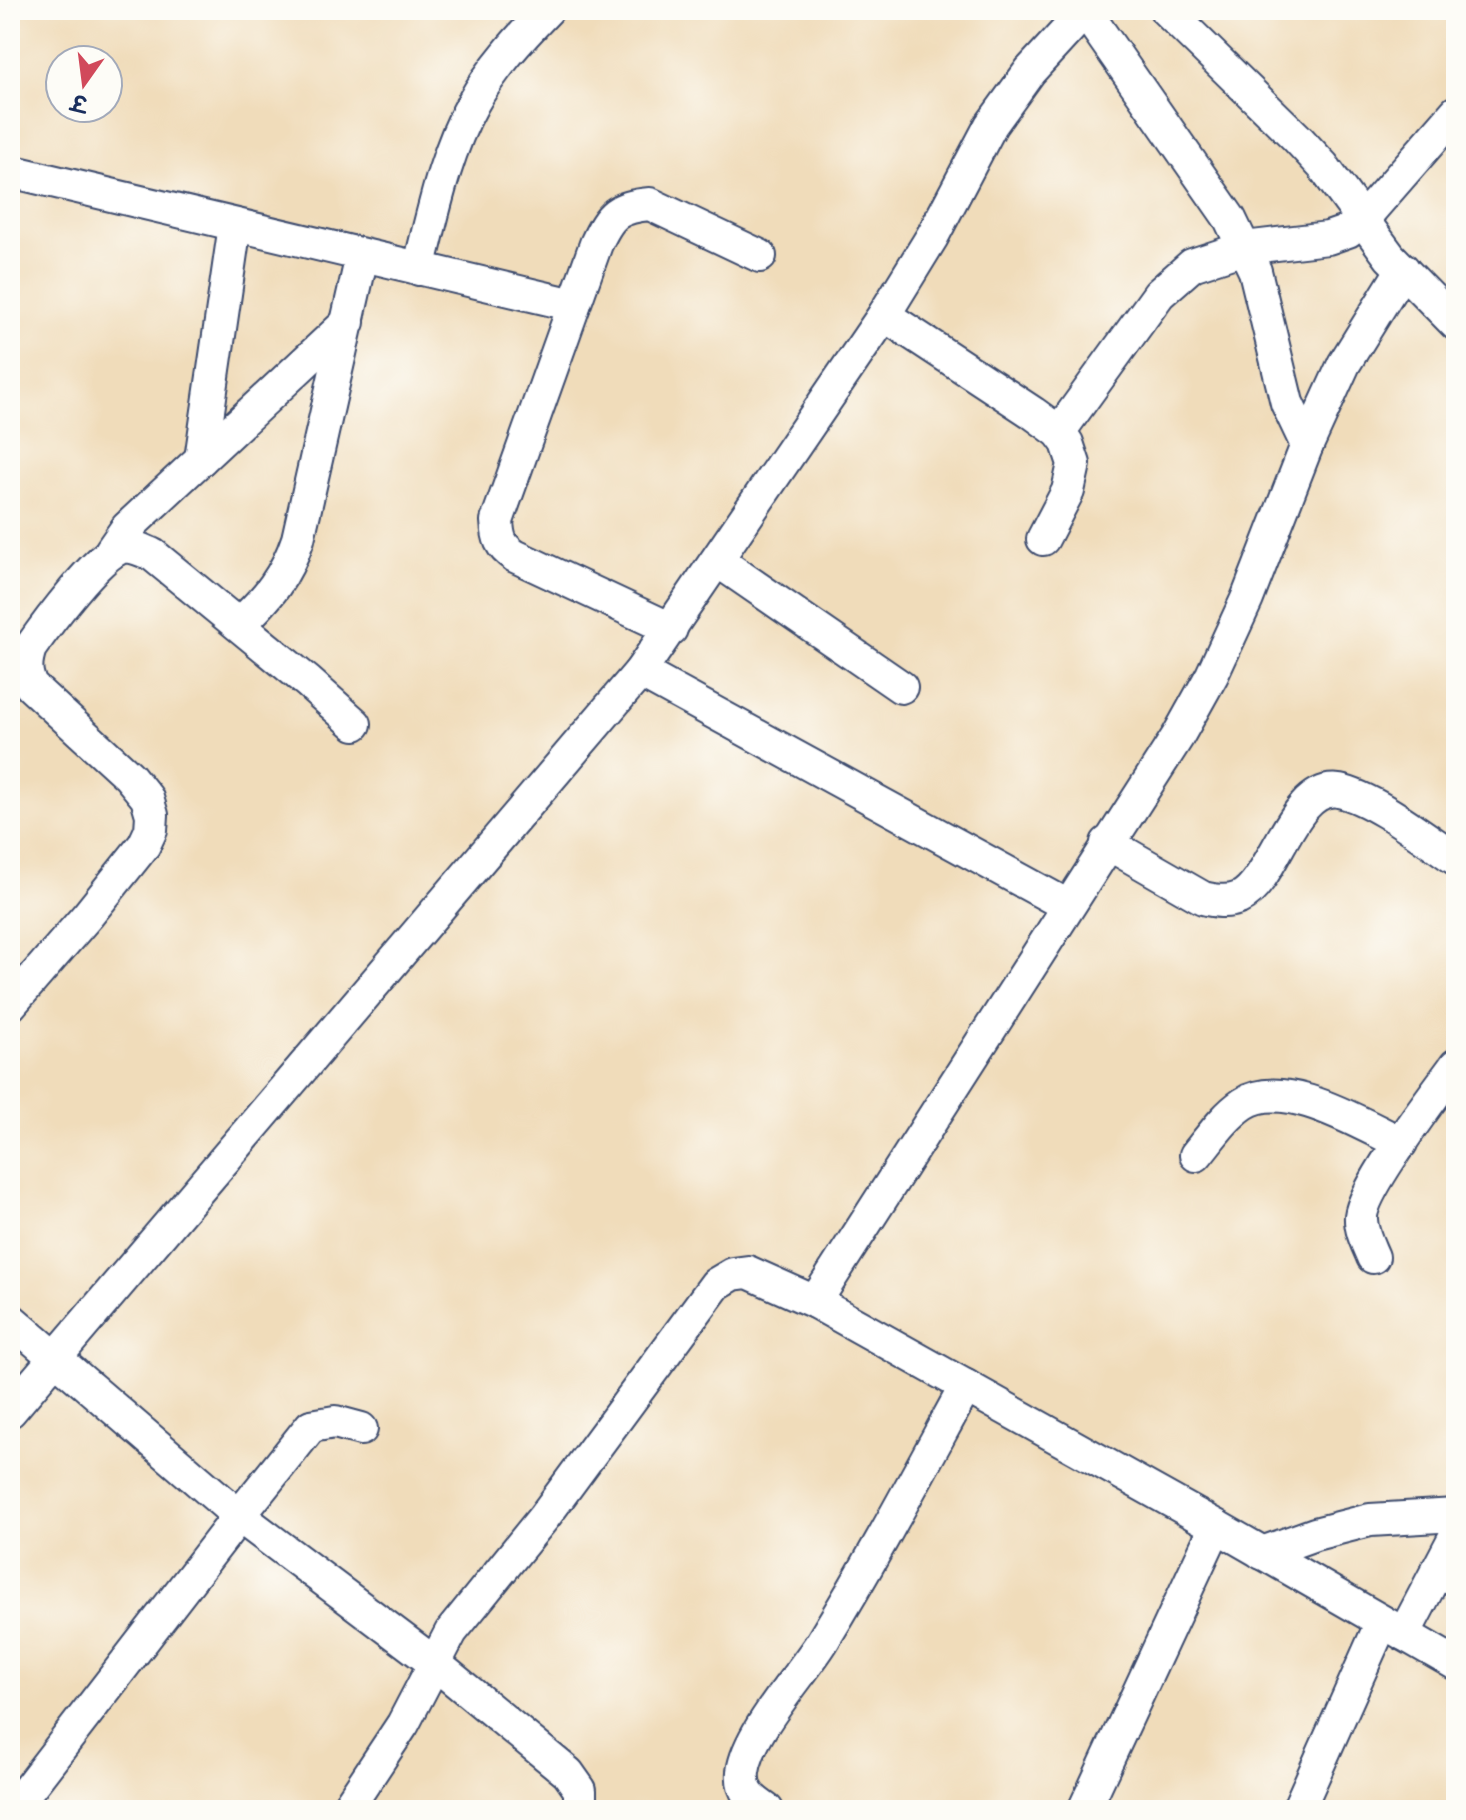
<svg xmlns="http://www.w3.org/2000/svg" width="1466" height="1820" font-family="Itim,'Playpen Sans Deva',sans-serif">
	<rect width="100%" height="100%" fill="#fdfcf7"/>
	<filter id="ink" filterUnits="userSpaceOnUse"><feTurbulence type="fractalNoise" baseFrequency=".0125" numOctaves="2"/><feDisplacementMap in="SourceGraphic" scale="16" xChannelSelector="R" yChannelSelector="G"/><feConvolveMatrix kernelMatrix="1 2 1 2 8 2 1 2 1" color-interpolation-filters="sRGB"/></filter>
	<filter id="wash" filterUnits="userSpaceOnUse"><feTurbulence type="fractalNoise" baseFrequency=".006" numOctaves="4" result="noise"/><feDisplacementMap in="SourceGraphic" scale="32" xChannelSelector="R" yChannelSelector="G"/><feGaussianBlur stdDeviation="1.8" result="paint"/><feColorMatrix in="noise" values="0 0 0 0 0 0 0 0 0 0 0 0 0 0 0 0 0 1.4 0 .05"/><feComposite in="paint" operator="in"/></filter>
	<g filter="url(#wash)">
		<rect width="100%" height="100%" fill="#f0dcba"/>
	</g>
	<g filter="url(#ink)">
		<g fill="none" stroke-linecap="round" stroke-linejoin="round">
			<defs>
				<g id="street">
					<path d="M1166 10 1297 138 1323 166 1390 257 1456 324"/>
					<path d="M10 171 574 305"/>
					<path d="M419 269C433 213 445 153 473 103 492 68 520 38 547 10"/>
					<path d="M884 315 1033 413 1059 432 1067 443 1074 464 1068 491 1043 539"/>
					<path d="M1059 432 1159 294 1192 265 1244 248 1328 238 1348 231 1362 220 1456 112"/>
					<path d="M1307 445 1344 364 1403 269"/>
					<path d="M201 459 235 225"/>
					<path d="M111 551 127 528 348 322"/>
					<path d="M718 561 901 687"/>
					<path d="M239 625C268 597 285 578 298 539L362 256"/>
					<path d="M671 629 515 556C500 546 498 538 497 521L596 244C610 214 617 207 650 204L760 256"/>
					<path d="M640 672 1068 906"/>
					<path d="M1107 843 1203 898C1215 901 1227 903 1239 898 1275 881 1292 783 1339 791 1374 798 1426 839 1456 859"/>
					<path d="M10 1005 88 915 144 845 151 830 152 815 147 798 129 776 31 686C25 672 25 663 30 648 44 628 101 550 123 547 134 545 144 551 153 555L308 682 355 724"/>
					<path d="M1196 1155C1211 1137 1224 1117 1243 1104 1284 1076 1362 1125 1401 1143"/>
					<path d="M1373 1257C1368 1245 1360 1230 1361 1216 1364 1186 1435 1094 1456 1065"/>
					<path d="M815 1302 1216 1526"/>
					<path d="M10 1319 239 1516 12 1810"/>
					<path d="M10 1411 640 672 884 315 932 237 991 125 1030 71 1086 10"/>
					<path d="M361 1429 335 1422 311 1426 239 1516 433 1662 568 1773 580 1790V1810"/>
					<path d="M1262 1553 1315 1534 1370 1520 1456 1515"/>
					<path d="M1404 1634 1456 1535"/>
					<path d="M346 1810 403 1724 451 1632 544 1517 716 1284 733 1274 748 1272 815 1302 1178 736 1212 675 1247 599 1307 445 1287 403 1255 271 1230 219 1085 11"/>
					<path d="M767 1810C752 1800 741 1792 743 1772 748 1732 800 1677 822 1642 873 1559 919 1472 966 1386"/>
					<path d="M1084 1810 1216 1526 1456 1664"/>
					<path d="M1298 1810 1382 1622"/>
				</g>
			</defs>
			<use href="#street" stroke="#3b496c" stroke-width="36"/>
			<use href="#street" stroke="#fff" stroke-width="32"/>
		</g>
	</g>
	<rect width="1466" height="1820" fill="none" stroke="#fdfcf7" stroke-width="40"/>
	<g transform="translate(84 84) rotate(194)"><circle r="38" fill="#fdfcf7" stroke="#a3aaba" stroke-width="2"/>
	<path d="M0-6L14 30L0 20L-14 30Z" fill="#d1495b"/>
	<text y="-12" font-size="22" font-weight="bold" text-anchor="middle" fill="#1b2f5e">उ</text>
	</g>
</svg>
